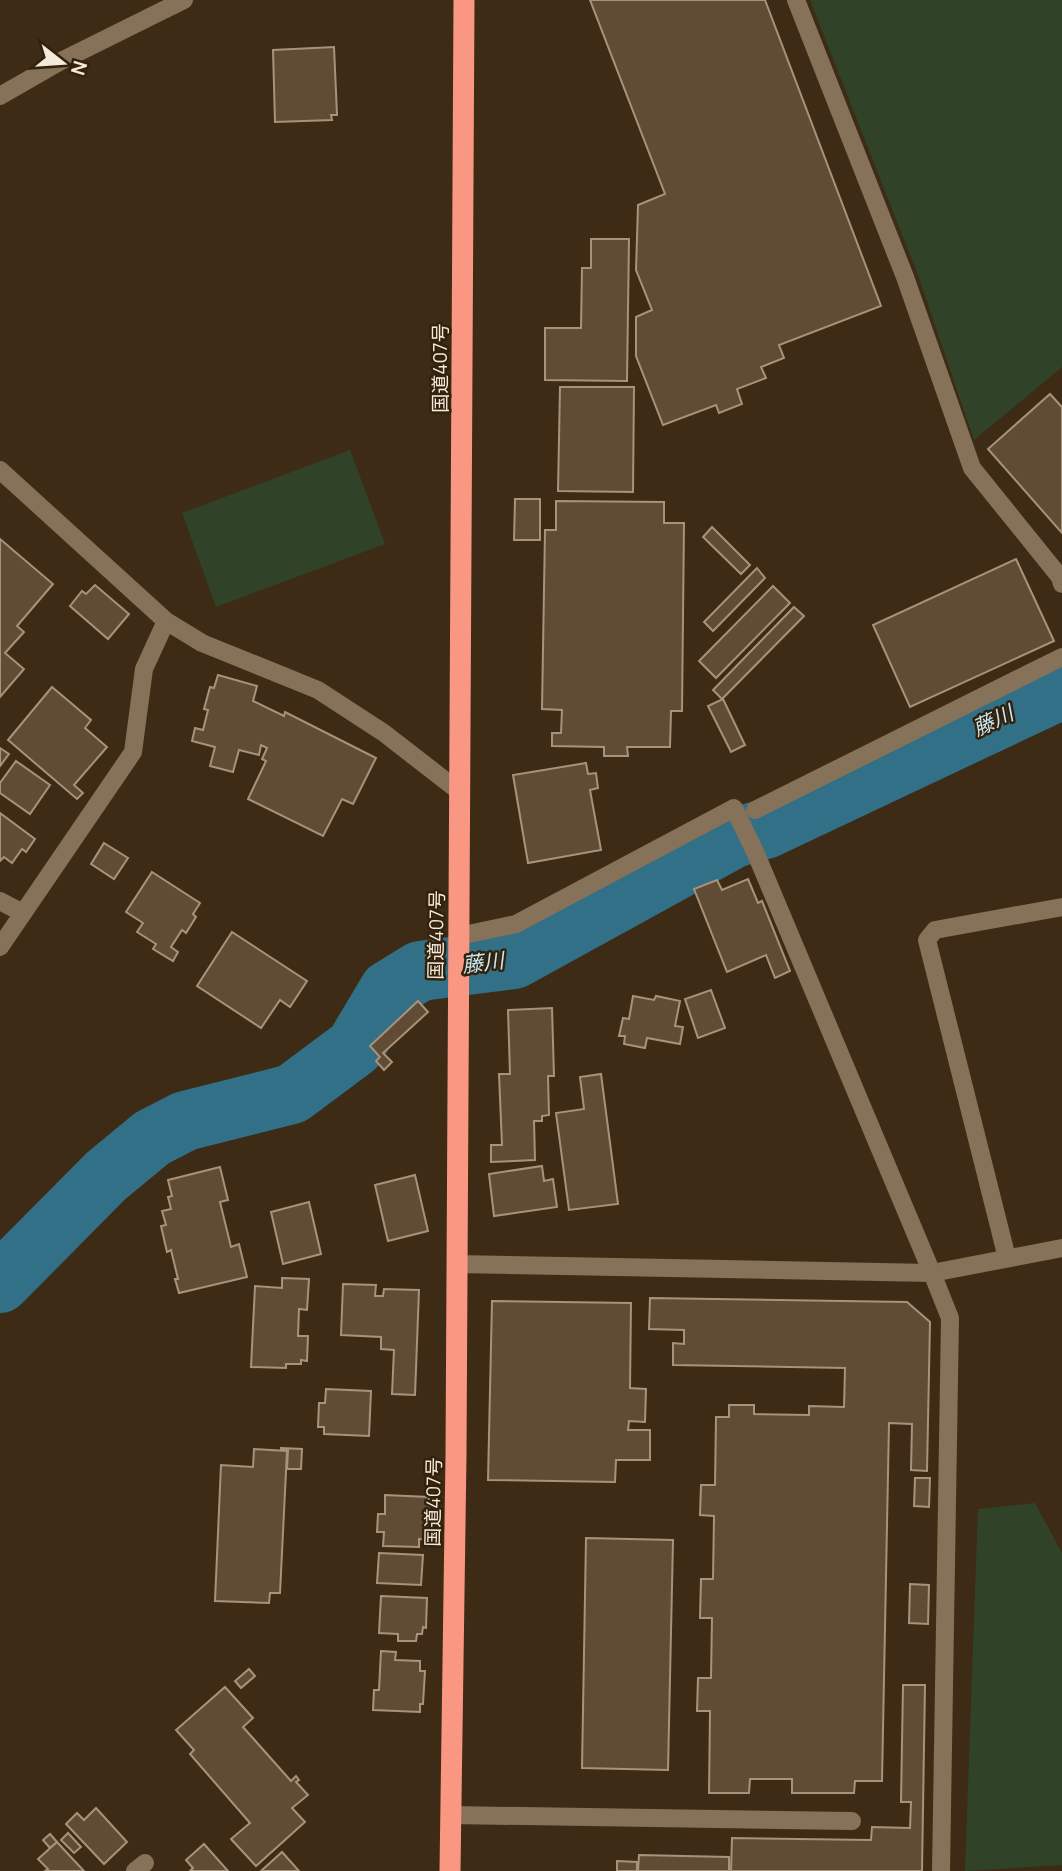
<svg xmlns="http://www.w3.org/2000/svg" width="1062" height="1871" font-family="Manrope,'Noto Sans JP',sans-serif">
	<rect width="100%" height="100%" fill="#3e2b15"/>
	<g fill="#304328">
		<path d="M810 0H1062V367L974 440 918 275Z"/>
		<path d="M350 450 385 544 216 607 182 513Z"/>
		<path d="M1035 1503 1062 1553V1865L965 1871 978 1509Z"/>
	</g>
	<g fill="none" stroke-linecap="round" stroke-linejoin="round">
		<path stroke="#327088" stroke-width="60" d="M0 1283 106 1176 152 1138 185 1121 292 1094 355 1047 389 990 420 971 514 959 734 838 765 829 1062 689"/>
	</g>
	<g fill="#604c35" stroke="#a89279" stroke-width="2">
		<path d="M590 0H765L881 306 779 345 784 358 761 367 766 378 737 389 742 404 719 413 716 405 663 425 636 356V317L652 310 636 270 638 205 665 194Z"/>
		<path d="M334 47 337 115H331L332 120 275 122 273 50Z"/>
		<path d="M591 239H629L627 381 545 380V328H581L582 268H591Z"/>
		<path d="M560 387H634L633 492 558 491Z"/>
		<path d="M1050 394 1062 407V533L988 449Z"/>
		<path d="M515 499H540V540H514Z"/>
		<path d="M556 501 664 502V523H684L682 711H671L670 747H627L628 756H604V747L552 746V733H561L562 710 542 709 545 530H556Z"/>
		<path d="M712 527 750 565 741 574 703 537Z"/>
		<path d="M0 539 53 584 17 626 24 632 5 653 24 669 0 697Z"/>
		<path d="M1016 559 1054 641 910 707 873 625Z"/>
		<path d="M757 568 765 578 713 631 704 622Z"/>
		<path d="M95 585 129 614 108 639 70 606 82 591 86 594Z"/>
		<path d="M773 586 790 603 716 678 699 661Z"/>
		<path d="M794 607 804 616 722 699 713 690Z"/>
		<path d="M218 675 257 686 253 701 284 716 285 712 376 758 353 804 342 799 323 836 248 799 266 761 262 759 267 748 261 745 259 755 239 750 233 772 210 766 215 747 192 741 195 728 203 730 208 710 204 709 210 687 214 688Z"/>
		<path d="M52 687 91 720 85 728 107 747 74 785 83 793 77 799 8 740Z"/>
		<path d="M723 699 745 745 731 752 708 706Z"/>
		<path d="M0 748 9 754 0 766Z"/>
		<path d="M16 761 50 785 30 814 0 793V783Z"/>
		<path d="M586 763 588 774 596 773 598 788 590 790 601 850 528 863 513 775Z"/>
		<path d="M0 813 35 839 26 852 22 849 12 863 4 857 0 861Z"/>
		<path d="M104 843 128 858 114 879 91 864Z"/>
		<path d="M152 872 200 903 193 914 196 917 186 933 182 930 171 947 178 952 173 961 153 949 156 944 137 932 143 923 126 912Z"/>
		<path d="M748 879 758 903 762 901 790 971 775 978 766 955 727 972 694 889 717 880 722 890Z"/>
		<path d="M232 932 307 981 290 1007 280 1000 261 1028 197 986Z"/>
		<path d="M711 990 725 1028 698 1038 685 999Z"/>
		<path d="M633 996 654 1000 656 996 680 1001 675 1026 683 1027 680 1044 647 1038 645 1048 624 1044 625 1036H619L623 1018 629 1019Z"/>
		<path d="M418 1001 428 1012 383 1053 392 1062 384 1070 376 1061 380 1057 370 1046Z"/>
		<path d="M552 1008 554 1076H548L549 1115 542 1116V1121H534L535 1160 491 1162V1145H502L499 1074H510L508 1010Z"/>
		<path d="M601 1074 618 1204 569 1210 556 1113 584 1109 580 1077Z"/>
		<path d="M542 1166 544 1181 553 1179 557 1207 494 1216 489 1174Z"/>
		<path d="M220 1167 228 1200 220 1202 231 1247 239 1244 247 1277 179 1293 175 1279H178L171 1250 167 1252 161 1226 166 1225 162 1211 171 1209 168 1197 172 1196 168 1180Z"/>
		<path d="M415 1175 428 1231 388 1241 375 1185Z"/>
		<path d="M309 1202 321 1254 283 1264 271 1212Z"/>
		<path d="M282 1278 309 1279 307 1310 299 1309 298 1336H308L307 1361 301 1360V1364H286V1368L251 1367 255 1286 282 1288Z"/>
		<path d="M343 1284 376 1285 375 1296H383L384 1289 419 1290 415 1395 392 1394 394 1350 381 1349V1337L341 1335Z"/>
		<path d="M650 1298 907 1302 930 1322 927 1471 911 1470 912 1424 889 1423 882 1781H855L854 1793H792V1779H750L749 1793H709L710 1711H697L698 1678H711L712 1618H700L701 1579H713L714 1516 700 1515 701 1485H715L716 1417H729V1405H754V1414L809 1415V1406L844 1407 845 1368 673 1365V1343L684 1344V1330L649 1329Z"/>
		<path d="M492 1301 631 1303 630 1388 646 1389 645 1422 629 1421 628 1430H650V1460H616L615 1482 488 1480Z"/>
		<path d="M326 1389 371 1391 369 1436 324 1434V1427H318L319 1403H325Z"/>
		<path d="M281 1448 302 1449 301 1469H287L288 1450H281Z"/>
		<path d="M254 1449 287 1451 280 1593H270L269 1603 215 1601 221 1465 253 1467Z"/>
		<path d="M915 1478H930L929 1507 914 1506Z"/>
		<path d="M385 1495 429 1497 427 1540 419 1539V1547L383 1546 384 1532H377L378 1514H385Z"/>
		<path d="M586 1538 673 1540 668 1770 582 1768Z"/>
		<path d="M379 1553 423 1555 421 1585 377 1583Z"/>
		<path d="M910 1584 929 1585 928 1624 909 1623Z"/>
		<path d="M381 1596 427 1598 426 1628 423 1627 422 1634H417L416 1641H398V1634L379 1633Z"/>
		<path d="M381 1651 396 1652 395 1660 420 1661V1671H425L423 1704H420V1712L373 1710 374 1690H379Z"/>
		<path d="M249 1669 255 1676 241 1688 235 1681Z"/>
		<path d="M903 1685H925L922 1871H731L732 1838 871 1840 872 1827 910 1828 911 1802H901Z"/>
		<path d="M225 1687 253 1718 243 1727 291 1781 296 1776 299 1780 296 1782 308 1795 292 1808 305 1822 256 1866 231 1839 250 1823 190 1754 194 1750 176 1730Z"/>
		<path d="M96 1808 127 1842 104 1864 66 1824 77 1813 84 1820Z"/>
		<path d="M68 1833 81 1847 74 1853 61 1840Z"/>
		<path d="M50 1834 57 1842 50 1848 43 1840Z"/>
		<path d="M57 1842 69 1855 84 1871H45L48 1869 38 1859Z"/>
		<path d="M204 1844 228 1871H190L193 1868 186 1860Z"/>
		<path d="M282 1852 299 1871H261Z"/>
		<path d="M639 1855 729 1857V1871H638Z"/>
		<path d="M617 1861 637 1862V1871H617Z"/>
	</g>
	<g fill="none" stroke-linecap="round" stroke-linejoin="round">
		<g stroke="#867159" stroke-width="18">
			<path d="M796 0 905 277 972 468 1060 577 1062 584"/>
			<path d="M755 810 1062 657"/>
			<path d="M1007 1258 927 940 935 930 1062 907"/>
			<path d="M932 1273 1062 1248"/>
			<path d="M451 1815 852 1821"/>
			<path d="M135 1871 145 1863"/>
		</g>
		<g stroke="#867159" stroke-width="18">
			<path d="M0 96 61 61 184 0"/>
			<path d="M0 470 166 621 202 643 318 690 384 733 460 792"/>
			<path d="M0 901 23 913"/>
			<path d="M459 936 516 924 734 808 756 854 932 1273"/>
			<path d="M0 947 133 752 144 669 166 621"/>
			<path d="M456 1264 932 1273 950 1318 941 1871"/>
		</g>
		<path stroke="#f99782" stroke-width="21" d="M450 1871 456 1455 464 0"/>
	</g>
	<g text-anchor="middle" stroke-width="5" stroke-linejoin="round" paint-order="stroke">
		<g font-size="19" fill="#f5e9dc" stroke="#33220b">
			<text transform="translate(440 368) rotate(-90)" y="7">国道407号</text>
			<text transform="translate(436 935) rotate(-89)" y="7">国道407号</text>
			<text transform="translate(433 1502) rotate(-89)" y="7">国道407号</text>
		</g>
		<g font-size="21" font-style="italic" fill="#c6e8f8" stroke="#33220b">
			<text transform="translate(993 721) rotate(-25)" y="7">藤川</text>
			<text transform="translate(483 963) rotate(-7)" y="7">藤川</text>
		</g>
	</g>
	<g transform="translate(63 63) rotate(107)" stroke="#33220b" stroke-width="5" paint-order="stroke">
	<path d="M0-5L12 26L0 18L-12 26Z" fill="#f5e9dc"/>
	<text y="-10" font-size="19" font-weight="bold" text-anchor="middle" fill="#f5e9dc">N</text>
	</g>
</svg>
